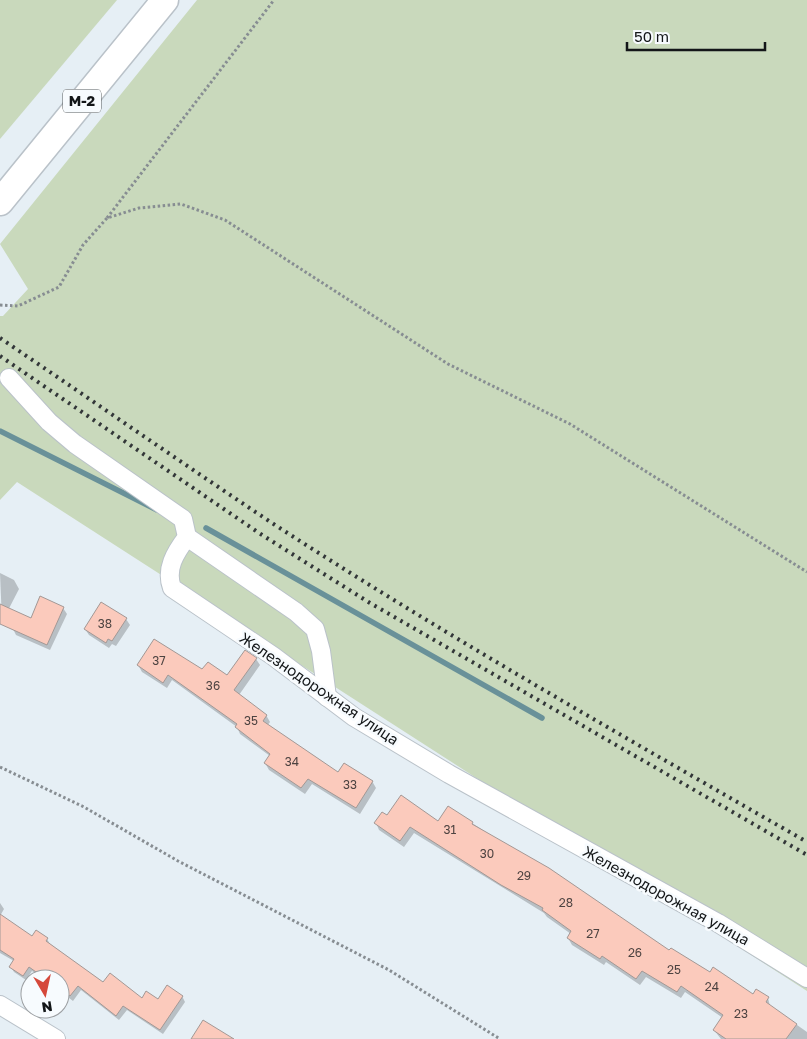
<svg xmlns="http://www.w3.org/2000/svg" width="807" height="1039" font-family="'Golos Text',sans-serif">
	<rect width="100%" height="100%" fill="#e6eff5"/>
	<g fill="#c9d9bc">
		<path d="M0 0H117L0 139Z"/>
		<path d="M197 0H807V991L17 482 0 500V316H3L28 289 0 244Z"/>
	</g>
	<g fill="#0003">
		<path d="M0 573 14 580 19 589 2 622Z"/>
		<path d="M63 608 67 614 50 650 16 635 13 629Z"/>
		<path d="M126 619 130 625 116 646 112 644 109 648 89 635 85 629Z"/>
		<path d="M256 659 260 665 239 695 266 715 270 722 267 726 338 774 372 781 376 788 360 814 312 784 305 794 269 770 265 763 270 756 240 734 237 727 172 680 167 688 142 672 138 665 203 671 227 677Z"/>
		<path d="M387 817 438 823H472L670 952 753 995 768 998 770 1006 807 1032V1039H721L714 1030 723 1018 685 992 681 998 646 977 640 985 606 962 604 965 572 945 568 938 571 934 547 917 544 913 414 833 404 847 379 830 376 823Z"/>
		<path d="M0 903 4 909 0 916 32 937 47 939 50 944 103 984 142 1000 159 1001 182 996 185 1002 163 1034 127 1010 119 1020 81 990 73 1001 60 991V979H43L32 971 26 980 14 972 11 967 14 961 0 953Z"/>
	</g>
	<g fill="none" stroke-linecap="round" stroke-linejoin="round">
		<g stroke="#699199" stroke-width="5.5">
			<path d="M0 431 157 510"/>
			<path d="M206 528 542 718"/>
		</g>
	</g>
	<g fill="#fbcabc" stroke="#a39895">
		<path d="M40 596 64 607 47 645 0 624V604L31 618Z"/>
		<path d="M101 602 127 618 112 641 108 639 106 643 84 629Z"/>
		<path d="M154 639 202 669 208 662 227 675 245 650 257 658 234 690 267 715 263 721 338 772 344 763 373 781 356 808 308 779 301 788 264 763 270 754 235 727 237 724 168 675 163 683 137 665Z"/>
		<path d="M401 795 438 821 448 806 473 822 472 824 549 868 669 950 671 948 710 972 713 967 753 994 756 989 769 997 766 1002 797 1024 786 1039H726L713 1030 723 1015 681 986 677 992 642 971 636 979 602 956 600 959 567 938 571 931 542 910 543 908 501 885 410 827 400 841 374 823 382 812 387 815Z"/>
		<path d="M0 914 32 936 36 930 48 938 46 941 103 982 110 973 142 998 146 991 158 999 167 985 183 996 160 1030 123 1006 116 1016 78 986 70 996 60 989V979H46L29 967 23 976 9 967 14 959 0 950Z"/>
		<path d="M203 1020 234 1039H191Z"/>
	</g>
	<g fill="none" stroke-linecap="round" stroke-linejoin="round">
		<defs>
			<g id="minor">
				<path d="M9 378 49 422 75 444 183 519 187 537C175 553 165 569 172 588L273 656 354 717 449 774 718 923 807 978"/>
				<path d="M187 537 296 612 315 629 321 651 327 697"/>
				<path d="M0 1005 56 1039"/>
			</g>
			<path id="highway" d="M0 202 165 0"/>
		</defs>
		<use href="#minor" stroke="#bac2c9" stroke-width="20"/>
		<use href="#highway" stroke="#bac2c9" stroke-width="29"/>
		<g stroke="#878d92" stroke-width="3" stroke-dasharray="2.5 2.5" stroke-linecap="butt">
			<path d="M107 218 274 0"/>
			<path d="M0 305 18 306 59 287 83 245 107 218 139 208 181 204 225 220 448 364 570 424 807 572"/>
			<path d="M0 767 84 807 178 861 389 970 500 1039"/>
		</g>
		<use href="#minor" stroke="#fff" stroke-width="18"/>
		<use href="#highway" stroke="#fff" stroke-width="26"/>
		<g stroke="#323638" stroke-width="4" stroke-dasharray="2.5 5" stroke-linecap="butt">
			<path d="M0 338C90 399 179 461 269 521 444 635 626 738 807 842"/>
			<path d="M0 356 259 533 370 603 807 855"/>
		</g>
	</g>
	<g text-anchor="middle" stroke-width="5" stroke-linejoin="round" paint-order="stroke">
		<g font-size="12" fill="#4d4341">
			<text x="105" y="628">38</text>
			<text x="159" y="665">37</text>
			<text x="213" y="690">36</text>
			<text x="251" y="725">35</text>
			<text x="292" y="766">34</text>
			<text x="350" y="789">33</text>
			<text x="450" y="834">31</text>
			<text x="487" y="858">30</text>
			<text x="524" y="880">29</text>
			<text x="566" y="907">28</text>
			<text x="593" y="938">27</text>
			<text x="635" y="957">26</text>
			<text x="674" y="974">25</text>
			<text x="712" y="991">24</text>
			<text x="741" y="1018">23</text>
		</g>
		<rect fill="#f7fbfe" stroke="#575b5d" stroke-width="1" x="63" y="89.5" width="38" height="23" rx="4"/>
		<g font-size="14" font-weight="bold" fill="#131618">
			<text x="82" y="106">М-2</text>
		</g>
		<g font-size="15" fill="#131618" stroke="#f7fbfe">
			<text transform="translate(319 689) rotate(34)" y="5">Железнодорожная улица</text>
			<text transform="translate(666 896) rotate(29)" y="5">Железнодорожная улица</text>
		</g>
	</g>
	<g transform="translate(45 994) rotate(171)"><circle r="24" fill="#f7fbfe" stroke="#9c9fa2"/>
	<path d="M0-4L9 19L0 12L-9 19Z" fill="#d5483b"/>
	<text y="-8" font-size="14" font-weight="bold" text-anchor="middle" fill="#131618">N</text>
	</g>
	<path d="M627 42v8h138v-8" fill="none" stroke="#131618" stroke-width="2.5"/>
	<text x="634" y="42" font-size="15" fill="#131618" stroke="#f7fbfe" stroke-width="4" paint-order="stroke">50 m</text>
</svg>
